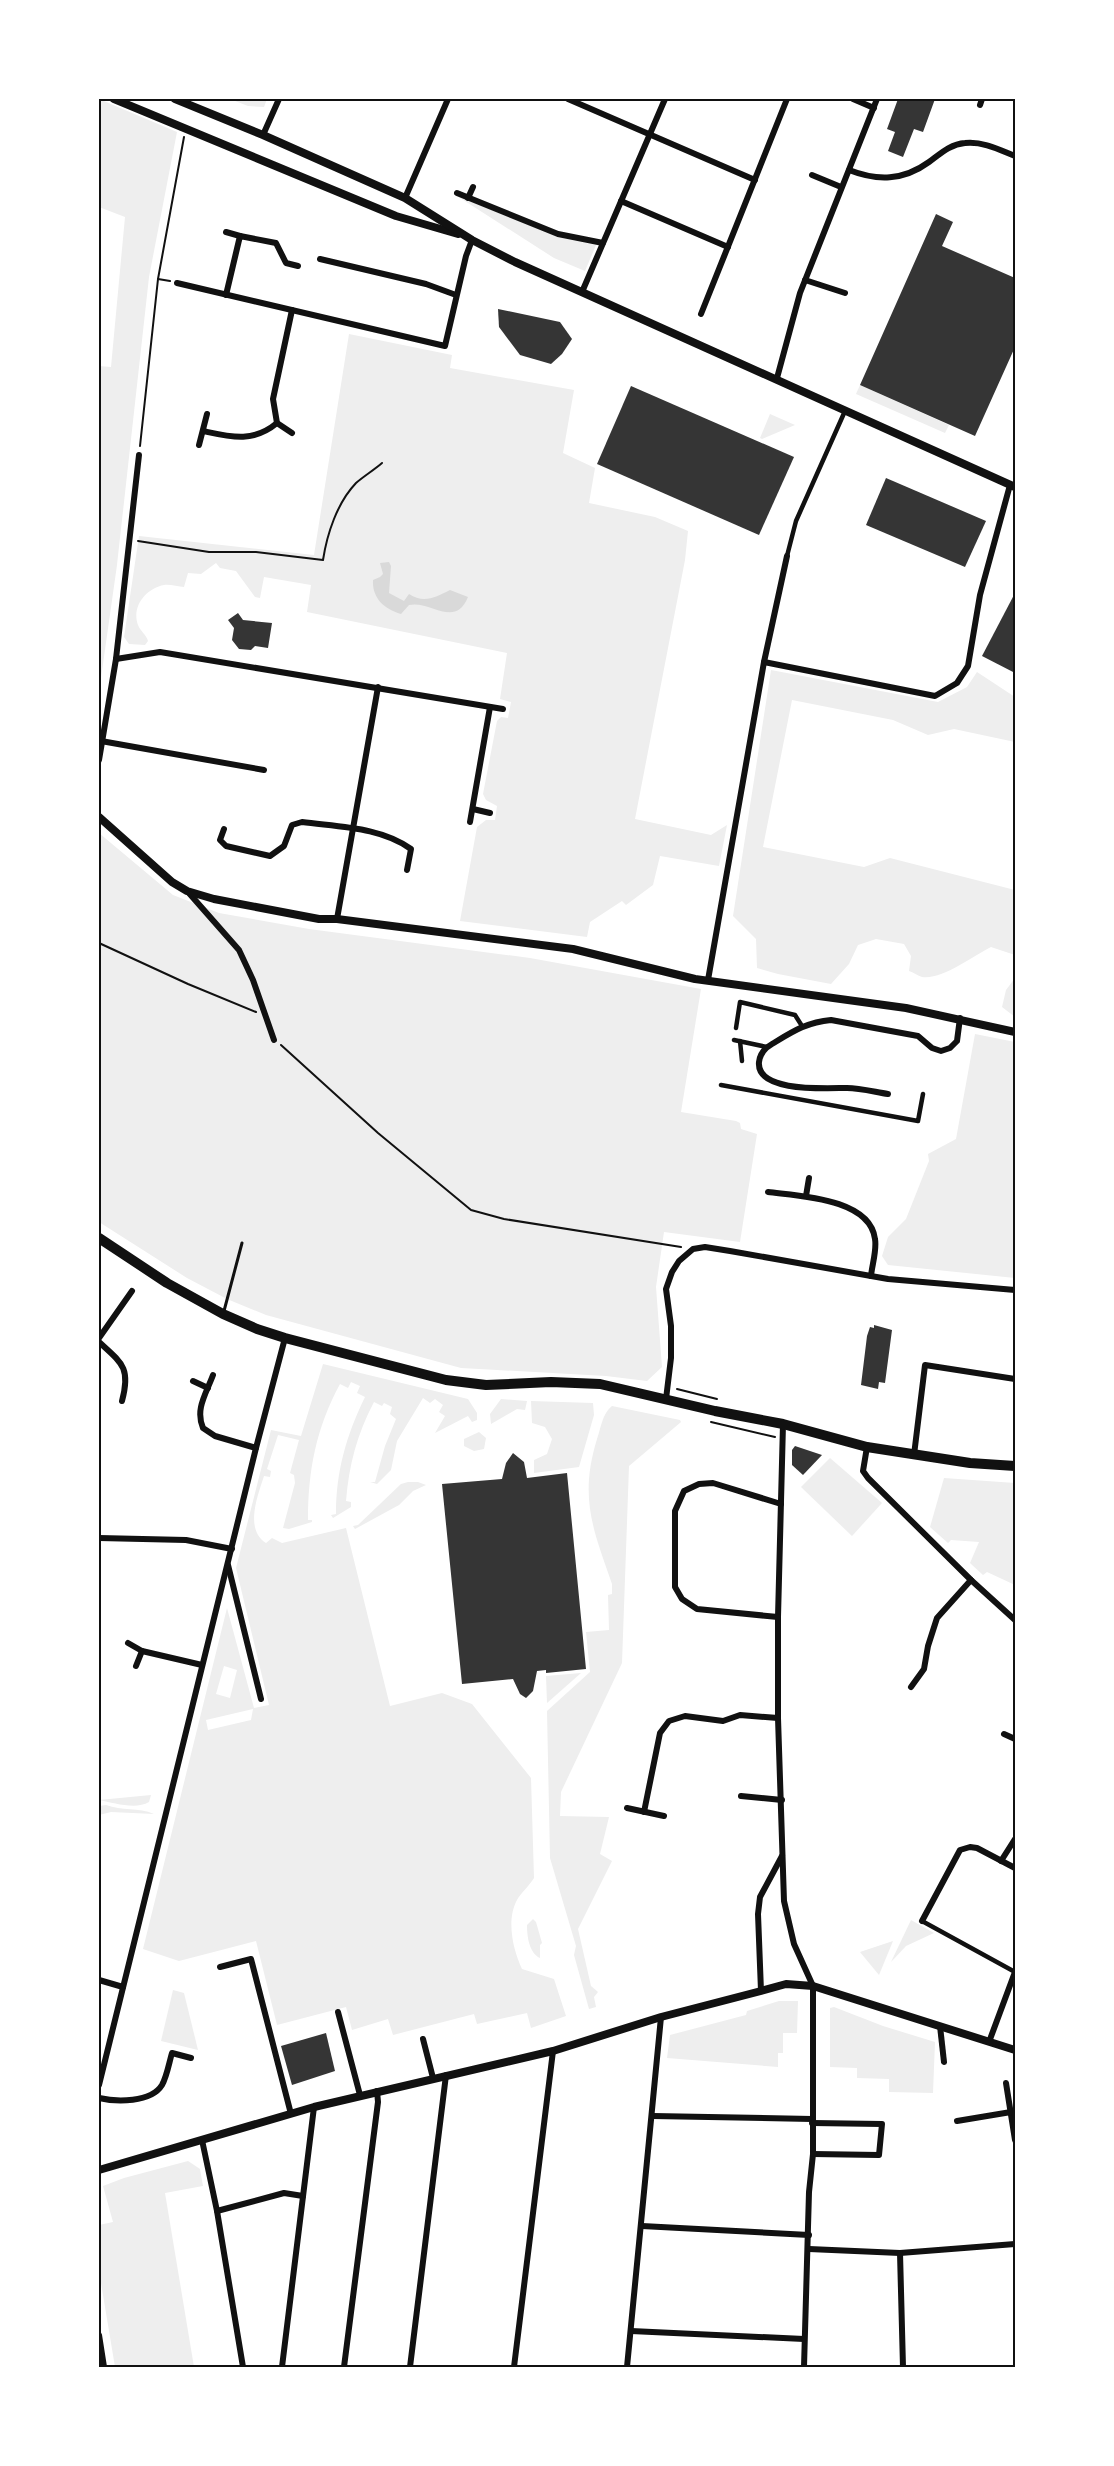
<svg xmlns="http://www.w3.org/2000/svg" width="1114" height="2466" font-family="'Alegreya Sans',sans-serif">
	<rect width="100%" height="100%" fill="#fff"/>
	<g fill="#eee" fill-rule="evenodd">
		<path d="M99 99 177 132 149 277 117 565 99 692V366L111 367 125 217 99 207Z"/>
		<path d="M230 99H267L264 107 248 106Z"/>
		<path d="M457 196 558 237 596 245 585 271 554 258Z"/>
		<path d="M349 334 452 355 450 368 574 390 563 453 595 468 589 503 655 517 688 531 685 560 635 819 711 835 727 825 719 866 660 856 653 885 626 905 622 901 590 922 587 937 460 921 477 827 486 820H495L497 806 486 800 483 794 497 721 501 717 508 718 511 702 500 699 507 653 307 612 311 585 264 577 260 598 255 597 236 571 220 568 216 563 201 574 188 573 184 587C178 587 170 584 164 585 147 588 131 606 138 625 140 631 146 634 148 641L145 645 129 644 124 637 139 536 314 555Z"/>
		<path d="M860 385 949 425 945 433 856 394Z"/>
		<path d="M770 414 795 425 762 439 760 438Z"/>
		<path d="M771 670 938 702 967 687 977 672 1015 697V742L954 729 928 735 893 720 792 700 763 847 864 867 890 858 1015 890V955L991 947C973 956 942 980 922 977 918 976 913 972 909 971L911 956 904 944 876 939 858 945 849 964 831 984 778 974 757 968 756 939 733 916Z"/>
		<path d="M99 833 173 895 219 913 309 929 530 958 701 989 681 1112 736 1121 740 1123 741 1129 757 1134 740 1242 664 1232 656 1287 662 1367 647 1381 606 1376 461 1368 266 1315 227 1299 187 1278 99 1222Z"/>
		<path d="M1015 978V1017L1002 1007 1006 990Z"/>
		<path d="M975 1034 1015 1042V1278L888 1265 882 1256 888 1237 906 1219 929 1161 928 1154 956 1139Z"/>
		<path d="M323 1364 468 1399 477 1413V1420L472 1422 468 1416 435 1433 445 1416 439 1412 443 1405 435 1399 430 1403 423 1398 397 1441 391 1470 377 1484 370 1482H375L385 1446 396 1419 390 1414 392 1407 384 1403 382 1406 374 1402C357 1434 349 1465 346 1501L351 1502V1507L333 1518 331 1515 336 1514C336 1472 346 1436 365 1397L357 1393 360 1386 351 1382 348 1388 340 1384C316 1428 308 1471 308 1520H312V1522L289 1529 283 1528 295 1483 294 1475 290 1473 299 1440 278 1435 267 1469 271 1471 270 1477 264 1476C258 1495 244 1529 266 1543L272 1538 282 1543 346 1528 390 1706 442 1693 472 1704 531 1778 534 1878C529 1886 521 1893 517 1900 506 1920 513 1950 522 1969L554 1979 566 2016 531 2028 527 2013 477 2024 474 2014 393 2035 388 2019 352 2030 346 2007 277 2025 256 1941 179 1961 143 1949 227 1608 254 1708 269 1705 236 1568 271 1430 301 1436ZM224 1666 237 1670 230 1698 216 1694ZM253 1709 251 1720 208 1730 206 1720Z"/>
		<path d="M501 1399 527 1401 525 1410 517 1409 491 1424 490 1414Z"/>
		<path d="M531 1401 593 1403 594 1415 579 1467 534 1473V1460L547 1454 552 1439 545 1427 532 1423Z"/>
		<path d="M612 1406 680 1420 681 1422 629 1466 622 1663 561 1792 560 1816 609 1817 600 1854 612 1861 578 1929 591 1986 598 1992 594 1997 596 2007 589 2009 574 1955 576 1946 550 1858 547 1711 590 1672 586 1632 609 1630 608 1595 612 1594V1584C593 1529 579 1498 597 1439 601 1428 602 1414 612 1406Z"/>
		<path d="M479 1432 486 1438 484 1449 474 1451 464 1446V1439Z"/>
		<path d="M830 1458 882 1503 852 1536 801 1487Z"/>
		<path d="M944 1478 1015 1483V1585L987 1572 983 1575 970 1563 979 1542 951 1540 948 1543 930 1527Z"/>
		<path d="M408 1482H418L426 1485 413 1491 399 1505 355 1529 353 1526 358 1525 401 1484Z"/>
		<path d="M581 1673 547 1703 546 1676Z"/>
		<path d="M151 1795 149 1802C136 1810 114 1803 99 1800Z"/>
		<path d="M106 1805C122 1811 138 1807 154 1814L111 1812 99 1815V1806Z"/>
		<path d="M533 1919 536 1922 542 1943 540 1945V1958C529 1953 527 1936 527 1925Z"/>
		<path d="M911 1920 934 1933 906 1946 891 1962Z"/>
		<path d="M893 1941 879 1975 860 1952Z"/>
		<path d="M173 1990 184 1993 198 2050 161 2041Z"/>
		<path d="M779 2001H798L797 2033H783V2053H778V2067L667 2058 670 2035 746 2015 747 2011Z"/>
		<path d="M834 2007 883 2026 935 2042 933 2093 889 2092V2079L857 2078V2068L830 2067V2008Z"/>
		<path d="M188 2161 200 2169 203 2186 165 2193 194 2367H115L99 2271V2225L113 2222 103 2186 124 2178Z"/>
	</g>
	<path fill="#d9d9d9" d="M389 562 391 566 389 593 404 601 409 594C424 604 436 597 450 590L468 597C455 629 431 600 409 605L401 614C384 609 372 598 373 580L380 577 383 574 380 563Z"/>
	<g fill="#353535">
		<path d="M898 99H935L923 132 914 129 903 157 888 151 895 132 887 129Z"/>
		<path d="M936 214 953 222 942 246 1015 278V347L975 436 860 385Z"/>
		<path d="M498 309 560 322 572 339 562 354 551 364 520 355 499 327Z"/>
		<path d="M631 386 794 457 759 535 597 464Z"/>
		<path d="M886 478 986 521 965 567 866 525Z"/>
		<path d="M1015 593V673L982 656Z"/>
		<path d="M238 613 243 620 272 623 268 648 255 646 251 650 239 649 232 640 234 628 228 620Z"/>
		<path d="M874 1325 892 1330 885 1383 879 1382 878 1389 861 1385 867 1336 870 1327 874 1328Z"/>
		<path d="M795 1446 822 1455 803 1475 792 1465V1450Z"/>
		<path d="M513 1453 524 1462 527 1478 567 1473 586 1669 546 1673V1670L537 1671 533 1691 526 1698 520 1694 513 1679 462 1684 442 1484 502 1479 506 1463Z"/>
		<path d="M326 2033 335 2071 292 2085 281 2046Z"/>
	</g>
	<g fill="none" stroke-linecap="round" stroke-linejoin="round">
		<g stroke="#111" stroke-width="2">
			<path d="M158 279 170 281"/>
			<path d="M140 446 158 279 184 137"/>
			<path d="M138 541 209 552H256L323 560C327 534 337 503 356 483 364 476 374 470 382 463"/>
			<path d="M99 943 188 984 256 1012"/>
			<path d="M281 1045 378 1133 471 1210 504 1219 681 1247"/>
			<path d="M677 1389 717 1399"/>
			<path d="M711 1422 775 1437"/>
		</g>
		<path stroke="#111" stroke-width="3" d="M224 1311 242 1243"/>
		<g stroke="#111" stroke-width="4.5">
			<path d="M787 556 796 521 845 411"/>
			<path d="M736 1028 740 1002 795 1015 802 1026"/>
			<path d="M734 1040 767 1047"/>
			<path d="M740 1041 742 1061"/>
			<path d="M721 1085 918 1121 923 1094"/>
			<path d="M922 1921 1015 1972"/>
		</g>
		<g stroke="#111" stroke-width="6">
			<path d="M568 99 755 180"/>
			<path d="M853 99 874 108"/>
			<path d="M980 105 982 99"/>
			<path d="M263 135 279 99"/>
			<path d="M849 170C877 181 903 181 929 162 940 154 950 144 965 143 983 141 1000 150 1015 156"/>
			<path d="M812 175 841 187"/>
			<path d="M457 193 558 234 603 243"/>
			<path d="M405 198 448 99"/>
			<path d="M468 198 473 187"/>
			<path d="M621 201 728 247"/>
			<path d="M226 232 240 236"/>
			<path d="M320 259 426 284 456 295"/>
			<path d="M805 280 845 293"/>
			<path d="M177 283 445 346 466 256 472 240"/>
			<path d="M582 292 665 99"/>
			<path d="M226 295 240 236 276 243 286 263 298 266"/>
			<path d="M701 314 787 99"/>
			<path d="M777 378 800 293 877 99"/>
			<path d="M203 431C231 437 253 443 277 423"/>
			<path d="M292 433 277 423 273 399 292 310"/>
			<path d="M199 445 207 414"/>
			<path d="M116 659 160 652 503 709"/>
			<path d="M764 662 935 696 957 683 968 666 980 595 1010 485"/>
			<path d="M101 741 264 770"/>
			<path d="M99 760 116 659 139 455"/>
			<path d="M473 809 490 813"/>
			<path d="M470 822 490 707"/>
			<path d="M224 829 220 840 226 846 270 856 284 846 292 825 302 822C339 827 381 827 411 849L407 870"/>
			<path d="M188 892 239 950 253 980 274 1040"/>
			<path d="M337 919 378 687"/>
			<path d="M708 980 764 662 787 556"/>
			<path d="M888 1094C875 1092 860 1088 847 1088 827 1088 756 1093 759 1062 760 1053 765 1048 772 1044 792 1032 807 1022 831 1020L918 1036 932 1048 941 1051 950 1048 957 1041 960 1018"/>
			<path d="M768 1192C798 1196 870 1198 875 1239 877 1250 872 1265 871 1276"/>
			<path d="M806 1196 809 1178"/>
			<path d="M99 1338 132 1291"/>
			<path d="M99 1342C122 1363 131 1368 122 1401"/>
			<path d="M213 1375C206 1394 195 1409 203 1428L215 1436 256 1448"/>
			<path d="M193 1381 208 1388"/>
			<path d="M666 1399 671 1358V1326L666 1289 672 1272 679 1261 693 1249 705 1247 730 1251 888 1279 1015 1290"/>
			<path d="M783 1424 778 1617V1718L784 1901 794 1944 813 1986V2154L809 2192 804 2367"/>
			<path d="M867 1447 863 1471 868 1478 971 1580 1015 1620"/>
			<path d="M914 1455 925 1365 1015 1379"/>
			<path d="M99 1538 186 1540 232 1549"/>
			<path d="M228 1565 261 1699"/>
			<path d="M778 1617 697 1609 682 1599 675 1587V1511L684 1491 699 1484 713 1483 781 1504"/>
			<path d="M128 1643 142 1651 202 1665"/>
			<path d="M136 1666 142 1651"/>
			<path d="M911 1687 924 1669 928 1646 937 1618 971 1580"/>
			<path d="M1004 1734 1015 1739"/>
			<path d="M741 1796 782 1800"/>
			<path d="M627 1808 664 1816"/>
			<path d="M644 1812 660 1733 669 1721 685 1716 723 1721 740 1715 778 1718"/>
			<path d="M1001 1861 1015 1839"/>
			<path d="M922 1921 960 1850 970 1847 977 1848 1015 1868"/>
			<path d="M220 1967 251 1959 291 2114"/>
			<path d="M99 1980 123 1987"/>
			<path d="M761 1991 758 1914 760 1897 782 1856"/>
			<path d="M338 2012 360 2095"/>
			<path d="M940 2026 944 2062"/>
			<path d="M423 2039 433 2078"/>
			<path d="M989 2042 1015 1972"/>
			<path d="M1006 2083 1015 2140"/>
			<path d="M99 2085 256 1448 285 1338"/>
			<path d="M99 2098C116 2102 151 2103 162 2085 167 2076 169 2063 172 2053L191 2058"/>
			<path d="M653 2116 812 2119"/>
			<path d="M957 2121 1011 2112"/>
			<path d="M812 2123 882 2124 879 2155 813 2154"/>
			<path d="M202 2140 217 2211 243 2367"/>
			<path d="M217 2211 284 2193 303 2196"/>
			<path d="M642 2226 809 2235"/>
			<path d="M809 2249 900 2253 1015 2244"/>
			<path d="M900 2253 903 2367"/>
			<path d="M631 2331 804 2339"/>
			<path d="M99 2335 104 2367"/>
			<path d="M282 2367 314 2107"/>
			<path d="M344 2367 378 2102 377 2091"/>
			<path d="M410 2367 446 2075"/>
			<path d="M514 2367 553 2051"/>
			<path d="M627 2367 661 2017"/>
		</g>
		<g stroke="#111" stroke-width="8">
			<path d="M114 99 396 216 458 234"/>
			<path d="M175 99 263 135 405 198 472 240 515 262 1015 487"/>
			<path d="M99 817 172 882 187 891 214 899 319 919H337L573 949 695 979 906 1008 1015 1032"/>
			<path d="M99 2170 314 2107 553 2051 661 2017 761 1991 786 1984 813 1986 1015 2050"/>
		</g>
		<path stroke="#111" stroke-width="10" d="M99 1238 167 1283 223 1314 257 1329 285 1338 446 1380 486 1385 551 1382 600 1384 715 1411 783 1424 867 1447 970 1463 1015 1466"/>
	</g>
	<rect width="1114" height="2466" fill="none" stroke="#ffffff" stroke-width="201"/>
	<rect x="100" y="100" width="914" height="2266" fill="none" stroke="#111" stroke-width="2"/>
</svg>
